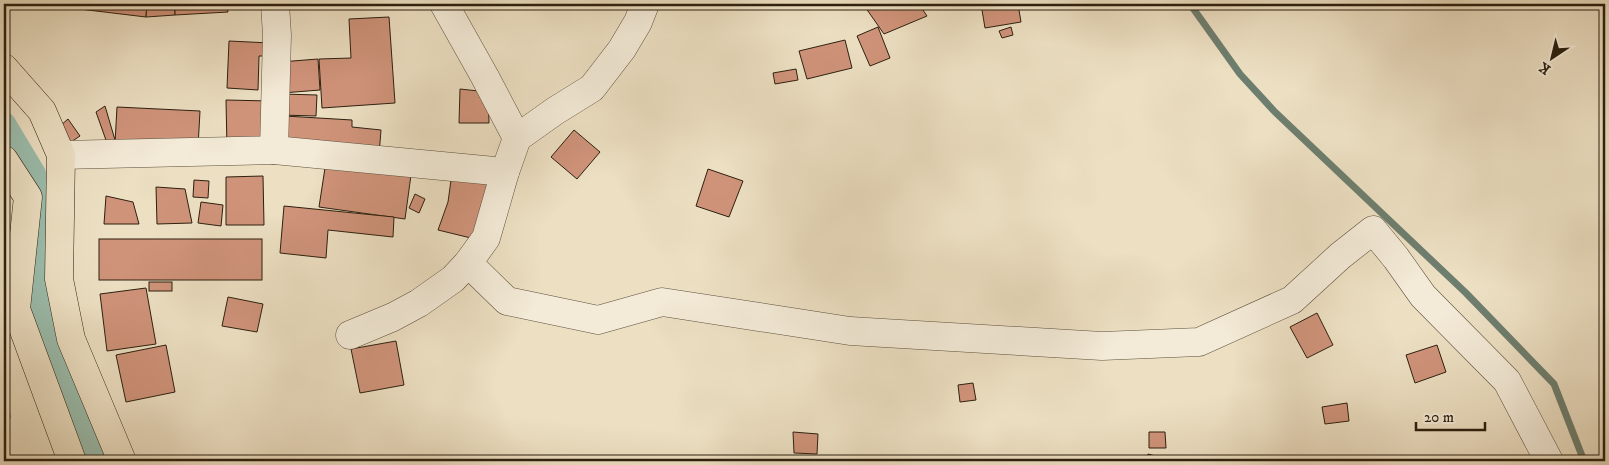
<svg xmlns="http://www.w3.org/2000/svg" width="1609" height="465" font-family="'IM FELL DW Pica',serif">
	<rect width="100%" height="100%" fill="#ecdfc2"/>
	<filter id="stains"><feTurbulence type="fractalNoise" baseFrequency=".004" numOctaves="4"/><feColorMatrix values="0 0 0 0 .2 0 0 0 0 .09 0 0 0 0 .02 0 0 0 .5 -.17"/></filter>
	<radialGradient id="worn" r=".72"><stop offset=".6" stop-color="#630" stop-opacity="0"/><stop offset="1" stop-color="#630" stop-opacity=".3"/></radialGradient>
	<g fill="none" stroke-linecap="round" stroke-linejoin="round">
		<path stroke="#6e7e6e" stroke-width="7" d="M1190 4 1240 74 1275 112 1466 293 1554 384 1584 461"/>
		<path stroke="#9abdad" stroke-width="24" d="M4 124 34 174 41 208 45 237 40 276 43 324 100 461"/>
	</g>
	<g fill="#cf937a" stroke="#2c200f">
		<path d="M37 4H71V8Z"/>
		<path d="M71 4H147L146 17 71 8Z"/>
		<path d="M147 4H175V15L146 17Z"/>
		<path d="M175 4H227L228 12 175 15Z"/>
		<path d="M863 4H919L927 16 884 34Z"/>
		<path d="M981 4H1018L1021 22 985 28Z"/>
		<path d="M389 17 395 103 322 108 319 59 351 58 349 19Z"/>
		<path d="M878 27 890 58 870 66 857 36Z"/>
		<path d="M1011 27 1013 35 1002 38 999 31Z"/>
		<path d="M845 40 852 68 807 79 799 51Z"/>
		<path d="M229 41 270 43V56H259L258 90 227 88Z"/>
		<path d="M318 59 320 90 282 93 280 62Z"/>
		<path d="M796 69 798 80 775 84 773 73Z"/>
		<path d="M460 89 488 92 489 123H459Z"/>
		<path d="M282 94 317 95 316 116 281 115Z"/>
		<path d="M226 100 270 101 272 147 227 149Z"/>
		<path d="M105 106 115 140 107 143 96 112Z"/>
		<path d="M117 107 200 111 198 147 115 143Z"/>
		<path d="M285 116 352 120V127L381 130 379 155 283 147Z"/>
		<path d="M68 119 80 136 71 142 60 126Z"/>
		<path d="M574 130 600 152 577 179 551 157Z"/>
		<path d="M325 168 411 175 405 219 319 207Z"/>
		<path d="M708 169 743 181 729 217 696 206Z"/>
		<path d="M452 173 503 179 475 239 438 230 448 202Z"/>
		<path d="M263 176 264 225H226V177Z"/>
		<path d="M194 180 209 181 208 198 193 197Z"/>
		<path d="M156 187 185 189 192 223 157 224Z"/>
		<path d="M415 194 425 199 419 213 409 208Z"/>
		<path d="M106 196 133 202 139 224H104Z"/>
		<path d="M201 202 223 205 221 226 198 223Z"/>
		<path d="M284 206 394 217 393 237 328 230 326 258 280 253Z"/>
		<rect x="99" y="239" width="163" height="41"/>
		<rect x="149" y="282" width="23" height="9"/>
		<path d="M146 288 156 344 107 351 100 294Z"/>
		<path d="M228 297 263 304 257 332 222 326Z"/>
		<path d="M1317 313 1333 345 1307 358 1290 327Z"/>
		<path d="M396 341 404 385 360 393 351 349Z"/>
		<path d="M166 345 175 392 126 402 116 355Z"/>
		<path d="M1437 345 1446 372 1415 383 1406 355Z"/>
		<path d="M973 383 976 400 960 402 958 385Z"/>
		<path d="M4 391H8L10 418 4 420Z"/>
		<path d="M1347 403 1349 421 1325 424 1322 407Z"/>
		<path d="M793 432 818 434 817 454 794 453Z"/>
		<path d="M1149 432H1165L1166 448H1149Z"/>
		<path d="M1148 454 1171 460V461H1146Z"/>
	</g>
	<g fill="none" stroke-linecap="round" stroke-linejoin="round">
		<defs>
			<g id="minor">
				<path d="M444 4 485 77 517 138"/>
				<path d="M274 150 505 172"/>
				<path d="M61 155 274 150 277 35 275 4"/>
				<path d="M468 263 507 301 598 320 662 302 850 331 1102 346 1199 342 1292 300 1340 256 1373 230 1396 258 1423 296 1507 381 1549 461"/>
				<path d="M350 335 393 317 419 303 453 279 468 263 486 238 505 172 517 138 555 111 592 88 622 49 638 22 645 4"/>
			</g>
			<g id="major">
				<path d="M4 68 42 111 61 155 59 279 71 339 122 461"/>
				<path d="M4 160 28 197 16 309 72 461"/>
			</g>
		</defs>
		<use href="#minor" stroke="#5c503c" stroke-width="29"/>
		<use href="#major" stroke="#2c200f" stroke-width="29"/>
		<use href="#minor" stroke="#f3ead7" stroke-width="28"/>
		<use href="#major" stroke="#ecdfc2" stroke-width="28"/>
	</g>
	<rect width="1609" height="465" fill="none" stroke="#ecdfc2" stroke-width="20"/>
	<rect x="5" y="5" width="1599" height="455" fill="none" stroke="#2c200f" stroke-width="2.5"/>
	<rect x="10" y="10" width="1589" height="445" fill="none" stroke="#2c200f"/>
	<g transform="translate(1552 58) rotate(215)" stroke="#f3ead7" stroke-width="4" paint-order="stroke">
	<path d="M0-4L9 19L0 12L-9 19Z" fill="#2c200f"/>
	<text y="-8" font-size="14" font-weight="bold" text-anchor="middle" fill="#2c200f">K</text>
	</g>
	<path d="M1416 422v8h69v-8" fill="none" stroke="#2c200f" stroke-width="2.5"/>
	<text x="1424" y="422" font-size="15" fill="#2c200f" stroke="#f3ead7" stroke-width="4" paint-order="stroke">20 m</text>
	<rect width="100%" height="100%" filter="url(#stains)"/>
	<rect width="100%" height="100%" fill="url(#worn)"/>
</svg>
